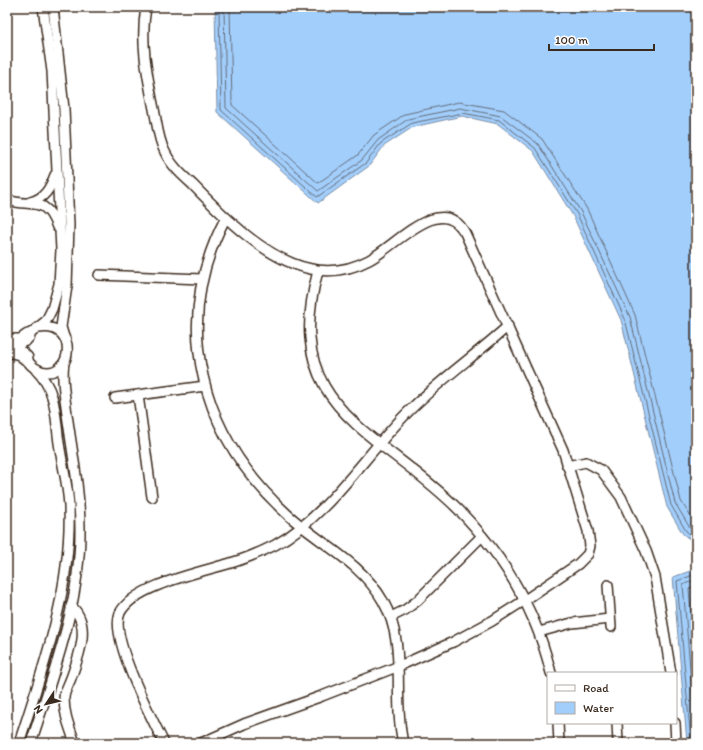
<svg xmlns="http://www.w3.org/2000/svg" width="703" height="750" font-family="Itim,sans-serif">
	<rect width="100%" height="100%" fill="#fff"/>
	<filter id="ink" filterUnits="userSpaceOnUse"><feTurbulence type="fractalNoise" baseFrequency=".025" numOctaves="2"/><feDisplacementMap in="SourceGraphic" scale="8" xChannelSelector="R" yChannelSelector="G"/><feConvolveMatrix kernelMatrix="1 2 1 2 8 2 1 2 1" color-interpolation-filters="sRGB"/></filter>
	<g filter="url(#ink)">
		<g fill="#a2cefc" stroke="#798ca3">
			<path d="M215 7H696V544L683 534 667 507 621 320 573 216 533 151 498 124 462 116 413 127 384 146 369 166 318 203 217 112Z"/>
			<path d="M696 569V743H687L673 577Z"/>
		</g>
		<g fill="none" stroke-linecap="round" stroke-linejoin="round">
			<g stroke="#646c77" stroke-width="1">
				<path d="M219 7 221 110 317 197 366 163 381 143 412 123 463 113 499 120 535 148 577 214 625 319 671 505 686 531 696 539"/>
				<path d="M224 7 226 108 318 191 362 160 378 140 408 119 460 108 501 116 538 144 581 212 630 317 675 503 690 528 696 532"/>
				<path d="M230 7 232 105 318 183 358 155 374 135 405 114 459 102 504 110 542 139 587 209 635 315 681 501 696 525"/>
				<path d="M696 579 683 585 696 739"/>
				<path d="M696 585 689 589 696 669"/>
				<path d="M691 743 677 581 696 574"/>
			</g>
			<defs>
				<g id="minor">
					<path d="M53 7 64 109 69 225 67 286 61 327 64 337"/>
					<path d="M146 7C140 42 147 74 154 109 157 123 158 139 165 152 171 165 182 175 192 184 223 216 266 260 311 269 331 273 352 269 369 260 396 246 441 191 465 233L563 450 588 531 590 546 588 554 578 564 525 600 492 621 453 642 399 666 322 696 244 724 201 743"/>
					<path d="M7 200C33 208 45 195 57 227"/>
					<path d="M30 202C44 199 50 189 55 175"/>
					<path d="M225 219C170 325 201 435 287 514 319 543 361 562 383 601 408 645 392 695 403 743"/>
					<path d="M318 271C280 410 378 429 458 509 503 555 536 610 551 673"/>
					<path d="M99 275 202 279"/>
					<path d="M26 341 31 333 46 321 52 309 59 284 61 250 52 71 43 7"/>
					<path d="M24 353C27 362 32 368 41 371 74 380 79 321 39 328"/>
					<path d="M138 395 152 497"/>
					<path d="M115 398 205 386"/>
					<path d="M567 466 586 462 601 470 621 497 646 551 655 577 671 673"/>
					<path d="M608 585 611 627"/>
					<path d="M71 606C92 624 79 656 71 678 69 684 64 692 64 698 64 715 70 728 75 743"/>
					<path d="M391 617 405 610 417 601 482 536"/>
					<path d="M539 632 572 623 610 619"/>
					<path d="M558 723 559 743"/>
					<path d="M617 723 618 743"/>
					<path d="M675 723 676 743"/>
					<path d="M19 743C44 666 72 588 69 506 68 485 62 464 59 443 55 415 57 391 36 370"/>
					<path d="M31 743C53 674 81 602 80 528 80 490 72 451 67 414 65 396 61 380 64 363"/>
					<path d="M164 743C152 719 109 637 120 613 134 584 208 571 237 561 250 557 263 551 275 545 329 515 364 456 407 413 438 381 475 356 508 326"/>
				</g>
				<g id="highway">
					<path d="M7 341H21L28 336"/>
					<path d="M7 350 20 353 26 358"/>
				</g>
			</defs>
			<use href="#minor" stroke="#3b2a1e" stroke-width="12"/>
			<use href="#highway" stroke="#3b2a1e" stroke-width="16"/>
			<use href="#minor" stroke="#fff" stroke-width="9"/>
			<use href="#highway" stroke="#fff" stroke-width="13"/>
		</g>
	</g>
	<rect width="703" height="750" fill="none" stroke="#fff" stroke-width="24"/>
	<rect x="12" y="12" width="679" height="726" fill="none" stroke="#3b2a1e" stroke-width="1.5" filter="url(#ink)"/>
	<rect x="547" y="672" width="130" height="52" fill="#ffffff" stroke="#b1aaa5"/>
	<rect x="555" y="685" width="20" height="6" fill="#ffffff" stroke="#b1aaa5"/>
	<text x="583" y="692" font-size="12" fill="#3b2a1e">Road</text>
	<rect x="555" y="702" width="20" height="12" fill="#a2cefc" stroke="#b1aaa5"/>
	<text x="583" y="712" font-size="12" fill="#3b2a1e">Water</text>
	<g transform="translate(46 704) rotate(235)" stroke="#ffffff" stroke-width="3" paint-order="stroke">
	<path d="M0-3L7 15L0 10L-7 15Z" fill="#3b2a1e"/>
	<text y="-6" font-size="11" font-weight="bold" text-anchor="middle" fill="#3b2a1e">N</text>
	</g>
	<path d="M549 44v6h105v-6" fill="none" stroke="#3b2a1e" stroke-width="2"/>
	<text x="555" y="44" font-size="12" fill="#3b2a1e" stroke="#ffffff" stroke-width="3" paint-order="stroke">100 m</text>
</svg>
